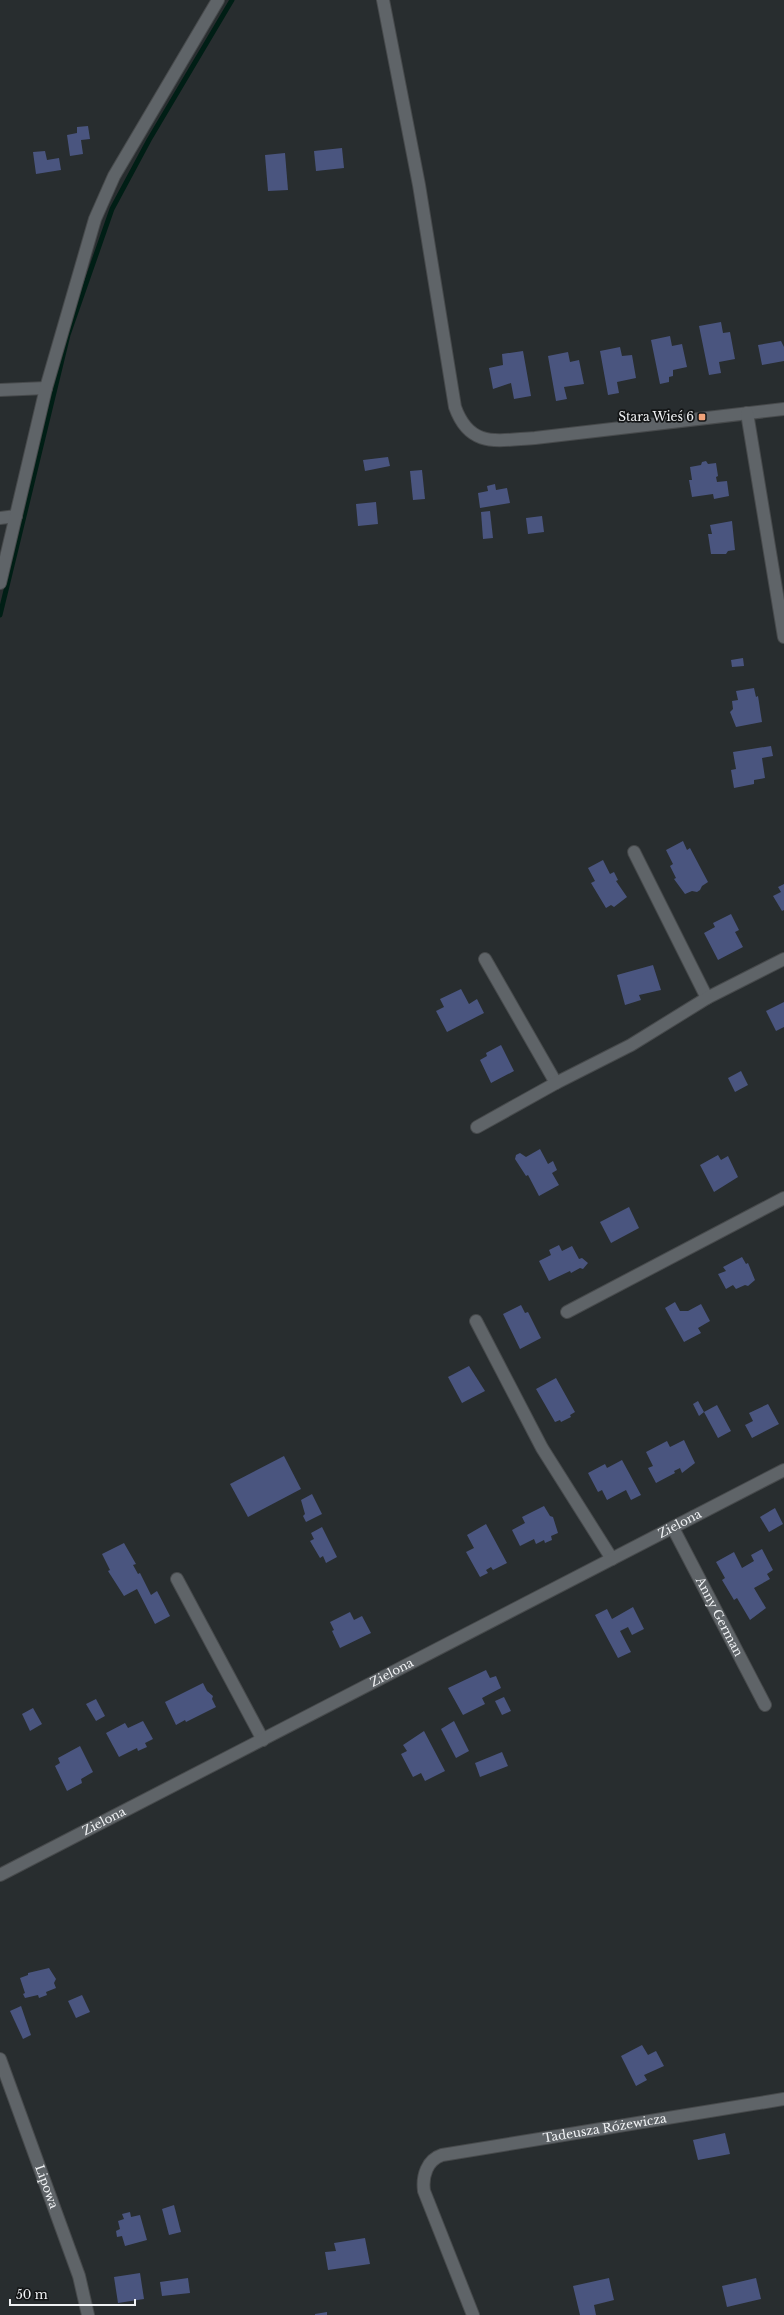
<svg xmlns="http://www.w3.org/2000/svg" width="784" height="2315" font-family="'Libre Baskerville',serif">
	<rect width="100%" height="100%" fill="#282d2f"/>
	<g fill="none" stroke-linecap="round" stroke-linejoin="round">
		<path stroke="#001e15" stroke-width="5" d="M0 615 68 335 112 209 149 140 232 0"/>
	</g>
	<g fill="#4a557f">
		<path d="M88 126 90 139 81 140 83 154 70 156 67 135 77 133V127Z"/>
		<path d="M342 148 344 168 316 171 314 151Z"/>
		<path d="M45 151 47 160 59 158 61 170 36 174 33 152Z"/>
		<path d="M285 153 288 190 268 191 265 155Z"/>
		<path d="M721 322 723 333 730 332 735 359 719 362 721 373 709 375 699 326Z"/>
		<path d="M670 336 672 346 682 344 687 367 673 370V376L669 377V382L660 384 651 340Z"/>
		<path d="M781 341 784 347V361L762 365 758 345Z"/>
		<path d="M620 347 622 356 632 355 636 378 617 382 619 393 608 395 600 351Z"/>
		<path d="M523 351 531 396 514 399 511 383 493 389 489 368 503 365 502 354Z"/>
		<path d="M568 352 570 362 579 360 584 384 564 387 567 399 556 401 548 356Z"/>
		<path d="M388 457 390 466 365 471 363 460Z"/>
		<path d="M706 461 708 464 716 463 718 476 716 477 717 482 727 481 729 496 714 499 713 494 692 497 689 480H692L690 467 701 465 702 462Z"/>
		<path d="M422 470 425 499 413 500 410 471Z"/>
		<path d="M495 484 496 490 507 488 510 503 480 508 478 493 488 491 487 486Z"/>
		<path d="M376 502 378 524 358 526 356 504Z"/>
		<path d="M490 511 493 538 483 539 481 512Z"/>
		<path d="M542 516 544 532 528 534 526 518Z"/>
		<path d="M732 521 735 550 728 551 726 554H711L708 534H712L710 525Z"/>
		<path d="M743 658 744 666 732 667 731 660Z"/>
		<path d="M754 688 756 697 758 696 762 722 736 727 730 712 733 709 732 701 738 700 736 691Z"/>
		<path d="M771 746 773 756 762 758 765 778 754 780V784L734 788 731 770 736 769 733 752Z"/>
		<path d="M683 841 687 850 690 848 708 882 702 886 700 890 697 892 692 891 685 894 674 879 676 878 670 866 673 864 666 850Z"/>
		<path d="M603 860 610 874 614 872 618 880 616 881 627 897 614 907 611 905 606 908 591 883 595 881 588 868Z"/>
		<path d="M784 884V910L782 911 773 896 781 892 778 887Z"/>
		<path d="M731 914 739 930 735 932 743 947 718 960 704 933 715 927 713 923Z"/>
		<path d="M653 965 661 990 639 995 641 1000 625 1005 617 975Z"/>
		<path d="M461 989 469 1004 477 999 484 1013 447 1032 436 1011 444 1007 440 999Z"/>
		<path d="M784 1002V1027L776 1031 766 1011Z"/>
		<path d="M501 1045 514 1071 491 1083 480 1060 487 1056 486 1053Z"/>
		<path d="M741 1071 748 1085 735 1092 728 1078Z"/>
		<path d="M540 1149 548 1164 553 1161 557 1170 552 1173 559 1185 539 1196 528 1175 526 1176 515 1159 516 1155 520 1153 526 1157Z"/>
		<path d="M718 1155 721 1160 728 1156 738 1177 714 1192 700 1165Z"/>
		<path d="M629 1207 639 1228 611 1243 600 1222Z"/>
		<path d="M559 1245 562 1251 572 1246 579 1259 582 1258 588 1263 583 1269 580 1268 571 1273 570 1271 549 1281 539 1261 551 1255 549 1250Z"/>
		<path d="M742 1257 746 1264 748 1263 755 1280 748 1286 745 1285 736 1289 733 1285 726 1289 718 1274 726 1271 723 1267Z"/>
		<path d="M675 1302 680 1311H688L701 1304 710 1321 698 1328 701 1333 684 1342 665 1308Z"/>
		<path d="M521 1305 525 1313 528 1312 541 1338 520 1349 503 1314Z"/>
		<path d="M469 1366 485 1391 462 1403 448 1377Z"/>
		<path d="M556 1378 575 1412 570 1415 571 1417 561 1422 560 1420 555 1422 536 1389Z"/>
		<path d="M698 1401 704 1412 717 1405 731 1431 718 1438 704 1412 699 1416 693 1404Z"/>
		<path d="M768 1404 779 1424 752 1438 745 1425 753 1421 749 1413Z"/>
		<path d="M684 1440 695 1463 682 1473 680 1468 674 1471 675 1473 656 1483 648 1468 653 1466 646 1452 667 1441 670 1447Z"/>
		<path d="M284 1456 301 1489 248 1517 230 1484Z"/>
		<path d="M622 1460 641 1495 631 1500 626 1490 607 1500 602 1490 598 1492 588 1473 605 1464 607 1468Z"/>
		<path d="M312 1494 322 1514 306 1522 303 1516 305 1514 301 1500Z"/>
		<path d="M544 1506 550 1516 553 1517 558 1533 551 1536 552 1540 545 1543 544 1540 536 1544 534 1539 520 1546 512 1530 525 1523 522 1517Z"/>
		<path d="M775 1508 783 1524 769 1532 760 1517Z"/>
		<path d="M486 1524 507 1563 493 1570 491 1567 486 1570 488 1573 480 1577 466 1552 474 1548 467 1535Z"/>
		<path d="M322 1527 337 1557 326 1563 323 1556 320 1558 310 1541 314 1539 311 1533Z"/>
		<path d="M124 1543 136 1564 133 1565 138 1574 140 1573 151 1595 157 1591 170 1616 155 1624 137 1589 124 1596 108 1571 110 1570 102 1554Z"/>
		<path d="M762 1549 773 1570 767 1574 770 1579 754 1588 766 1608 750 1620 737 1598 734 1600 722 1580 725 1578 716 1562 734 1552 742 1568 754 1561 751 1555Z"/>
		<path d="M633 1607 644 1629 632 1635 628 1627 620 1631 631 1652 618 1658 595 1615 607 1609 612 1619Z"/>
		<path d="M350 1612 354 1620 362 1616 371 1633 340 1648 332 1631 334 1630 330 1622Z"/>
		<path d="M486 1670 490 1678 496 1676 501 1688 482 1698 485 1704 463 1715 448 1688Z"/>
		<path d="M203 1683 207 1691 213 1696 212 1699 216 1707 186 1722 185 1720 176 1725 165 1702Z"/>
		<path d="M504 1697 511 1711 502 1715 495 1701Z"/>
		<path d="M96 1699 105 1716 96 1721 86 1704Z"/>
		<path d="M33 1708 42 1724 30 1731 22 1714Z"/>
		<path d="M143 1721 153 1739 145 1743 147 1747 138 1751 137 1748 119 1757 106 1733 125 1723 128 1728Z"/>
		<path d="M454 1721 469 1751 456 1758 441 1729Z"/>
		<path d="M424 1731 445 1771 425 1781 421 1773 413 1777 401 1754 407 1751 403 1745Z"/>
		<path d="M80 1746 93 1772 81 1779 82 1783 67 1791 55 1766 60 1763 58 1758Z"/>
		<path d="M502 1752 508 1766 480 1777 475 1763Z"/>
		<path d="M49 1968 56 1979 54 1983 56 1988 46 1992 47 1995 39 1998 38 1995 25 1998 23 1994 25 1993 20 1978 28 1975V1973Z"/>
		<path d="M82 1995 90 2012 76 2018 68 2001Z"/>
		<path d="M21 2006 31 2035 23 2039 10 2011Z"/>
		<path d="M642 2045 648 2055 656 2051 664 2066 644 2075 647 2080 636 2086 621 2056Z"/>
		<path d="M725 2133 730 2154 698 2160 693 2140Z"/>
		<path d="M174 2205 181 2232 169 2235 162 2209Z"/>
		<path d="M130 2212 131 2217 140 2215 147 2240 125 2246 122 2236 117 2237 116 2231 120 2229 118 2221 124 2219 122 2214Z"/>
		<path d="M365 2238 370 2264 328 2270 325 2252 336 2251 334 2243Z"/>
		<path d="M140 2273 144 2299 118 2303 114 2277Z"/>
		<path d="M188 2278 190 2293 162 2296 160 2282Z"/>
		<path d="M609 2278 614 2300 594 2305 596 2315H580L573 2286Z"/>
		<path d="M756 2278 761 2299 727 2307 722 2286Z"/>
		<path d="M327 2312V2315H315V2314Z"/>
	</g>
	<g fill="none" stroke-linecap="round" stroke-linejoin="round">
		<defs>
			<g id="minor">
				<path d="M383 0 419 185 455 407C470 449 498 440 535 438L784 409"/>
				<path d="M0 390 46 388"/>
				<path d="M747 413 784 637"/>
				<path d="M0 518 16 516"/>
				<path d="M0 583 46 388 95 219 114 176 218 0"/>
				<path d="M634 852 707 998"/>
				<path d="M485 959 556 1083"/>
				<path d="M477 1127 556 1083 631 1045 707 998 784 959"/>
				<path d="M567 1312 784 1198"/>
				<path d="M476 1321 542 1448 612 1559"/>
				<path id="s1" d="M673 1528 765 1705"/>
				<path d="M177 1579 263 1740"/>
				<path id="s2" d="M0 1875 784 1470"/>
				<path id="s3" d="M0 2059 79 2276 88 2315"/>
				<path id="s4" d="M473 2315 424 2191C422 2176 427 2160 442 2155L784 2099"/>
			</g>
		</defs>
		<use href="#minor" stroke="#474a4c" stroke-width="14"/>
		<use href="#minor" stroke="#5f6468" stroke-width="12"/>
	</g>
	<rect fill="#f0a279" stroke="#131516" stroke-width="1.5" x="698" y="413" width="8" height="8" rx="2"/>
	<g text-anchor="middle" stroke-width="3.5" stroke-linejoin="round" paint-order="stroke">
		<g font-size="12" fill="#f0f2f4" stroke="#131516" text-anchor="end">
			<text x="694" y="421">Stara Wieś 6</text>
		</g>
		<g font-size="12" fill="#f0f2f4" stroke="#131516">
			<text dy="4" stroke="none"><textPath href="#s2" startOffset="765">Zielona</textPath></text>
			<text dy="4" stroke="none"><textPath href="#s1" startOffset="100">Anny German</textPath></text>
			<text dy="4" stroke="none"><textPath href="#s2" startOffset="441">Zielona</textPath></text>
			<text dy="4" stroke="none"><textPath href="#s2" startOffset="117">Zielona</textPath></text>
			<text dy="4" stroke="none"><textPath href="#s4" startOffset="342">Tadeusza Różewicza</textPath></text>
			<text dy="4" stroke="none"><textPath href="#s3" startOffset="136">Lipowa</textPath></text>
		</g>
	</g>
	<path d="M10 2299v6h125v-6" fill="none" stroke="#f0f2f4" stroke-width="2"/>
	<text x="16" y="2299" font-size="12" fill="#f0f2f4" stroke="#131516" stroke-width="3" paint-order="stroke">50 m</text>
</svg>
